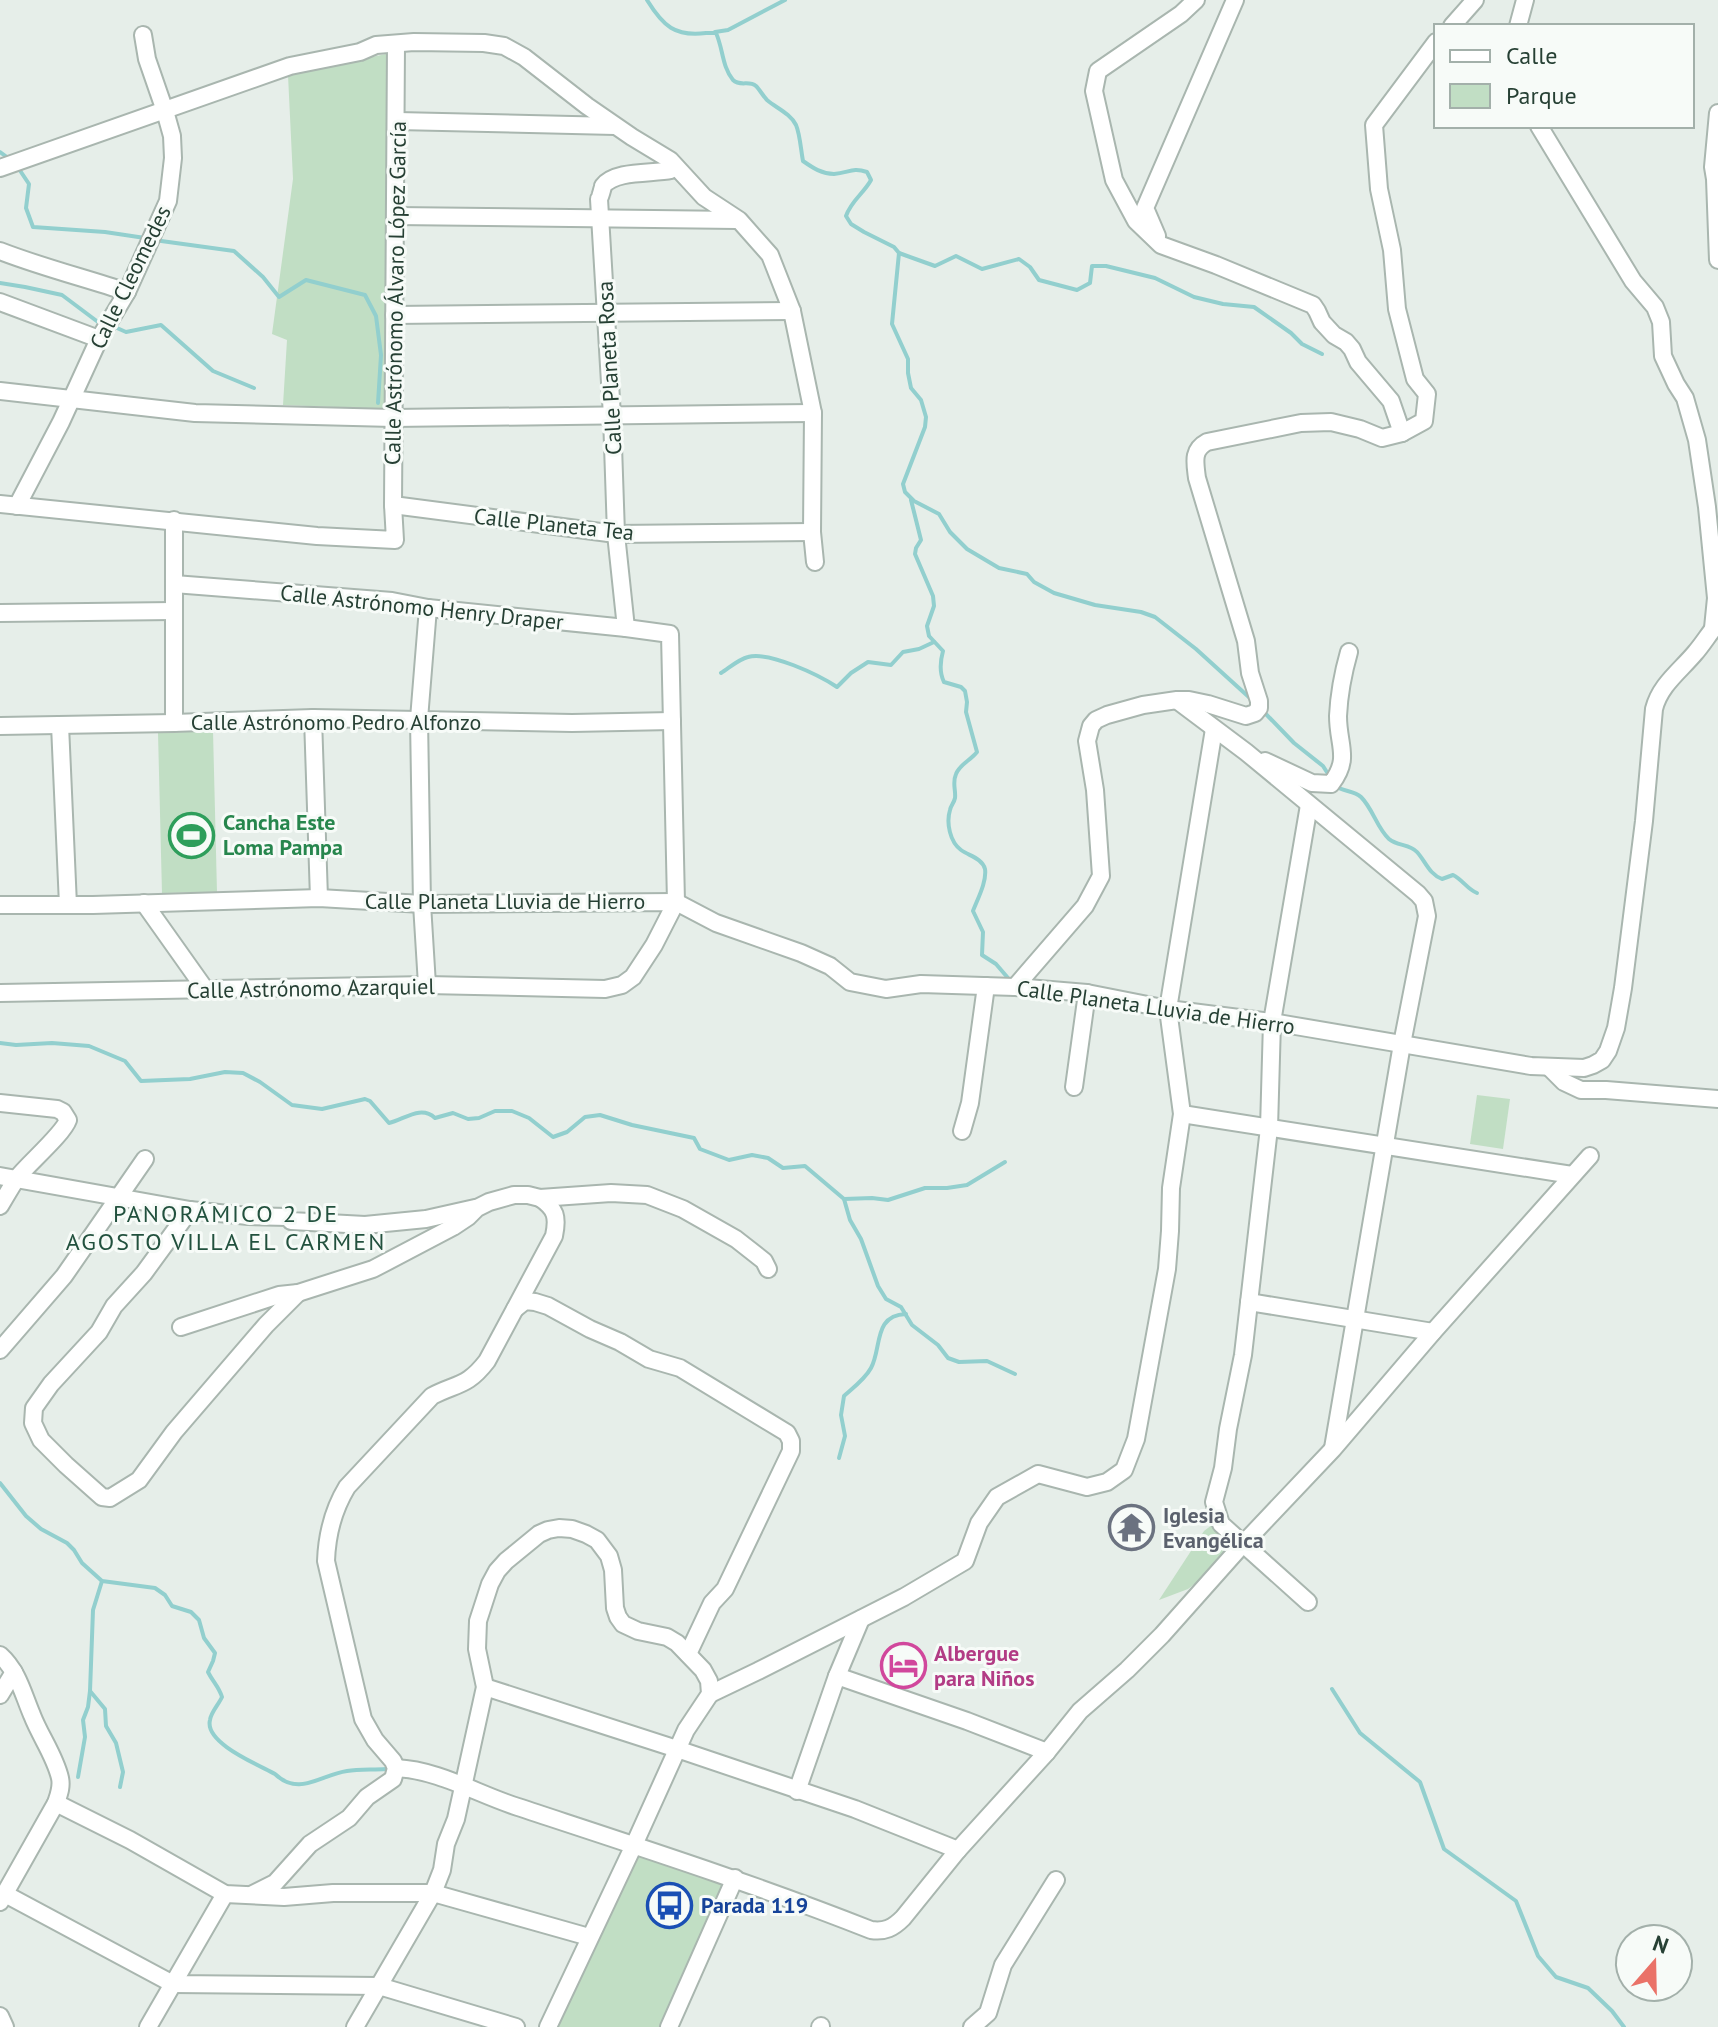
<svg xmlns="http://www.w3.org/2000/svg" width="1718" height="2027" font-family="'PT Sans',sans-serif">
	<rect width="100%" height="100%" fill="#e6eee9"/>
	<g fill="#c1dec4">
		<path d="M386 54V409L283 405 287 340 272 334 293 179 288 75Z"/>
		<path d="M213 731 217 892 162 893 158 733Z"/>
		<path d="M1477 1095 1510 1099 1503 1149 1470 1144Z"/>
		<path d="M1212 1525H1216L1234 1546 1196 1583 1188 1589 1159 1600 1204 1531Z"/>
		<path d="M639 1852 727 1883 663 2027H552Z"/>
	</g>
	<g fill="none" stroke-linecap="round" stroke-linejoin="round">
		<g stroke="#92cfce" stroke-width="4">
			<path d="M647 0C663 26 675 37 706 33"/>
			<path d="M715 32 728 30 785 0"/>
			<path d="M707 33H716C723 48 722 67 733 80 740 87 749 80 756 86 760 90 763 96 767 100 776 108 790 113 796 125 800 134 801 151 803 161 813 168 822 174 834 174 849 173 852 167 867 172L871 180C864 193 851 201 846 216L851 224 864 232 894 247 899 253 892 324 908 359V373L911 388 921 400 926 417 925 427 903 484 905 492 914 501 939 514 950 532 967 549 999 568 1027 574 1034 582 1054 593 1095 605 1141 612 1155 617 1196 649 1251 699"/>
			<path d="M0 152 11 160"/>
			<path d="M17 166 29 184 26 208 33 227 105 232 145 238"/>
			<path d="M154 240 234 251 263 277 279 297 306 280 365 295 376 316 381 355 378 403"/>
			<path d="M899 253 935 266 956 256 982 269 1019 259 1030 267 1039 280 1077 290 1090 283 1092 266H1106L1155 278 1194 297 1223 304 1254 307 1291 333 1302 344 1322 354"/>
			<path d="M0 283 25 287 62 295 98 322"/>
			<path d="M117 328 126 332 161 325 213 371 254 388"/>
			<path d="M911 500 921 540 916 548 915 554 933 596 934 606 927 626 929 636 943 651C940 662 939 672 944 682L961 687 965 691 967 702 966 712 977 752C971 760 960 764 956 774 952 783 956 790 955 798 954 803 951 805 950 810 946 823 950 842 961 850 969 856 982 858 985 869 987 882 977 900 973 911L983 932 982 955 996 964 1008 978"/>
			<path d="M721 673C729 668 739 659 748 657 769 651 819 675 837 687L851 673 868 662 891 665 903 652 919 649 934 642"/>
			<path d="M1263 711 1294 743 1323 766 1330 777"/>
			<path d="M1334 785C1342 792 1354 790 1361 797 1373 809 1377 828 1389 839 1397 846 1410 844 1417 852 1426 862 1429 874 1442 879L1453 875C1463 880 1467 889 1477 893"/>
			<path d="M0 1043 16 1045 52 1043 89 1046 125 1061 141 1081 190 1079 225 1072 243 1073 260 1082 292 1105 322 1109 365 1099 370 1101 389 1123C405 1119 421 1105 435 1118L453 1113 468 1119 479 1118 495 1111H512L529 1118 553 1137 567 1132 585 1117 600 1115 632 1125 694 1138 700 1149 729 1160 752 1155 768 1158 783 1168 805 1166 844 1199 850 1220 861 1239 878 1286 886 1299 901 1307 912 1325 938 1345 948 1358 959 1362 987 1361 1015 1374"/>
			<path d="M844 1199 872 1198 888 1200 925 1188H947L967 1185 1005 1162"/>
			<path d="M839 1458 845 1436 841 1415 844 1396C853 1388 865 1379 871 1368 882 1348 873 1315 906 1314"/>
			<path d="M0 1483 26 1516 41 1529 67 1543 74 1550 82 1563 102 1581 155 1588 165 1595 172 1606 191 1612 199 1620 204 1638 215 1653 213 1661 208 1672C213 1682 219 1687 222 1697 219 1704 211 1712 210 1720 204 1743 259 1765 275 1774 299 1797 320 1775 347 1771 359 1769 373 1770 386 1769"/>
			<path d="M102 1581 93 1610 90 1691 105 1709 106 1726 116 1743 123 1772 120 1787"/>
			<path d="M1332 1689 1360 1733 1420 1782 1444 1849 1516 1901 1538 1956 1556 1977 1588 1988 1612 2011 1624 2027"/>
			<path d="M78 1777 85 1737 83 1720 88 1707 90 1691"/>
		</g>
		<defs>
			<g id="minor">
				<path d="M1196 0 1181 14 1098 71 1094 91 1114 180 1136 221 1161 245 1216 265 1313 305 1317 311 1322 322 1334 335 1346 342 1352 349 1358 362 1391 401 1402 433"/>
				<path d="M1452 26 1475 0"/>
				<path d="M1518 26 1525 0"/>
				<path d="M1718 113 1713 167 1715 179 1718 260"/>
				<path d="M397 121 615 126"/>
				<path d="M1539 126 1633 281 1655 307 1661 322 1663 356 1676 384 1685 398 1697 440 1707 507 1716 598 1713 628"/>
				<path d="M0 168 290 66 360 52 376 45 414 42 484 43 504 46 524 57 587 106 632 137 670 160 704 197 739 220 770 255 792 311 813 413 812 532 815 562"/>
				<path d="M395 216 737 220"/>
				<path d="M1157 236 1145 208 1235 0"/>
				<path d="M0 251C41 267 85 278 127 292"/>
				<path d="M0 302 99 339"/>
				<path d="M394 315 792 311"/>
				<path d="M0 391 195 413 393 418 813 413"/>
				<path d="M0 504 317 536 395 540 393 505 396 45"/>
				<path d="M393 505 616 534 812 532"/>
				<path d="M17 506 61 422 99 339 127 292 168 201 173 158 172 136 165 111 147 59 143 35"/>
				<path d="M0 613 174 611"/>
				<path d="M626 628 616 534 612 416 599 199C600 198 603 187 603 186 615 170 652 174 671 170L674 165"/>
				<path d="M1178 701 1246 752 1418 894 1424 901 1427 916 1402 1044 1333 1448"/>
				<path d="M313 718 319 898"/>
				<path d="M174 723V520"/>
				<path d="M60 725 68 905"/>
				<path d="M0 726 174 723 313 718 572 723 672 721"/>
				<path d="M1265 761 1312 783 1331 784C1351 758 1338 746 1338 716 1339 695 1343 673 1349 652"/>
				<path d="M144 903 205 989"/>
				<path d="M0 905H93L319 898 422 904 676 902 716 923 801 953 830 966 850 982 886 989 921 984 1015 987 1087 993 1168 1009 1272 1022 1531 1066 1584 1068 1593 1065 1602 1060 1608 1051 1616 1028 1623 988 1644 821 1654 709C1660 685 1680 671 1695 653 1703 644 1710 632 1718 623"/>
				<path d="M427 985 422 904 419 719 428 608"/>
				<path d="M1015 987 1085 906 1101 876 1095 790 1087 741 1091 726 1096 720 1107 715 1143 705 1177 700H1189L1208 704 1246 716 1255 713 1259 708V701L1250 673 1246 641 1197 478C1195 462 1192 450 1207 442L1301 423 1331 422 1360 429 1382 438 1402 433 1424 421 1427 394 1415 379 1397 309 1392 250 1379 189 1374 125 1436 42"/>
				<path d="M0 993 427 985 605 989 622 985 633 977 654 945 676 902 670 634 626 628 428 608 392 601 174 584"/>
				<path d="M1549 1067 1564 1082 1581 1090H1606L1718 1099"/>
				<path d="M1074 1087 1087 993"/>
				<path d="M0 1103 57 1109 63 1112 68 1120C63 1134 29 1163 17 1178 11 1187 6 1196 0 1206"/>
				<path d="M1182 1114 1572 1175"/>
				<path d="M962 1131 970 1103 986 986"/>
				<path d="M0 1176 190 1210 248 1216 288 1217 291 1221 365 1225 426 1219 475 1208"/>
				<path d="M190 1210 144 1273 114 1306 99 1332 51 1384 34 1408 33 1423 41 1440 66 1465 102 1497 110 1498 139 1480 174 1432 266 1325 298 1293"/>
				<path d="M1249 1302 1433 1332"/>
				<path d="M515 1309 525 1301 535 1302 548 1306 590 1329 620 1342 649 1359 680 1368 787 1433 791 1441V1451L725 1589 712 1603 688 1654"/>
				<path d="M181 1327 279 1295 298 1293 373 1269 453 1227 468 1217 477 1208 489 1202 514 1195H528L540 1198 611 1193 647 1195 683 1209 736 1239 764 1261 768 1269"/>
				<path d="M0 1350 64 1276 145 1159"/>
				<path d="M1308 1602 1221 1524 1214 1502 1223 1468 1228 1429 1243 1355 1269 1128 1272 1022 1309 805"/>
				<path d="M0 1655C18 1671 23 1694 32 1715 40 1736 55 1756 60 1778 62 1787 59 1794 56 1803L0 1902"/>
				<path d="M837 1676 967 1721 1047 1752"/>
				<path d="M485 1687 677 1749 855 1809 958 1850"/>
				<path d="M710 1694 758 1671 904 1597 965 1561 979 1523 997 1497 1038 1474 1087 1487 1107 1482 1124 1470 1136 1439 1167 1269 1170 1231 1171 1188 1182 1114 1168 1009 1214 729"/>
				<path d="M0 1695 14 1672"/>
				<path d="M396 1768C439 1770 477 1794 518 1807 636 1846 755 1884 871 1930 885 1932 893 1928 903 1918L958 1850 1047 1752 1080 1711 1127 1670 1162 1635 1243 1544 1333 1449 1433 1332 1590 1156"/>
				<path d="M797 1791 837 1676 861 1619"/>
				<path d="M56 1803 130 1840 225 1894 284 1897 333 1893H433L589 1937"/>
				<path d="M5 1894 173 1984 379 1986 516 2027"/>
				<path d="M253 1894 275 1883 310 1844 349 1818 367 1797 393 1779 396 1768 393 1761 375 1740 363 1719 326 1561C327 1534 333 1510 347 1487L432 1396C457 1383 467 1387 487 1361L554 1236C558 1217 556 1209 540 1198"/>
				<path d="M0 2016 5 2027"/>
				<path d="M148 2027 225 1894"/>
				<path d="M355 2027 433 1893 442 1870 446 1844 456 1819 485 1687 477 1649 478 1621 490 1584 497 1571 506 1561 539 1534 548 1530 559 1528 572 1529 586 1534 597 1540 609 1556 613 1570 615 1608 618 1617 623 1624 638 1631 667 1637 677 1643 703 1670 709 1681 710 1694 686 1730 634 1845 548 2027"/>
				<path d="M669 2027 735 1878"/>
				<path d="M820 2027 821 2026"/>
				<path d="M972 2027 988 2013 1003 1965 1056 1880"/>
			</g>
		</defs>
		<use href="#minor" stroke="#a9b6af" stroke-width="20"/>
		<use href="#minor" stroke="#fff" stroke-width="16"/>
	</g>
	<defs>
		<symbol id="stadium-ring" viewBox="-11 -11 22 22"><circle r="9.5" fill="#f7fbf8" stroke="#2e9e5b" stroke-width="1.5"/><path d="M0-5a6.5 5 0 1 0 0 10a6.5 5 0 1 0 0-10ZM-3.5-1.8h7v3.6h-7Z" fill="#2e9e5b"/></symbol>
		<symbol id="temple-ring" viewBox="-11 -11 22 22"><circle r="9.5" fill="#f7fbf8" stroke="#6b7280" stroke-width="1.5"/><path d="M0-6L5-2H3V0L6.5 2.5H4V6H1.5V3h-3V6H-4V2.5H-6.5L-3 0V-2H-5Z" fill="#6b7280"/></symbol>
		<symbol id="hotel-ring" viewBox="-11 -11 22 22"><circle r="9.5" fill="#f7fbf8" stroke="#d1479c" stroke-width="1.5"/><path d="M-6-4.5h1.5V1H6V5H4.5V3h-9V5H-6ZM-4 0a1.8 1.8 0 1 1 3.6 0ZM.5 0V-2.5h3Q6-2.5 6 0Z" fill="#d1479c"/></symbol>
		<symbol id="bus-ring" viewBox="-11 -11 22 22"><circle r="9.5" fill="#f7fbf8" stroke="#1a4fb4" stroke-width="1.5"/><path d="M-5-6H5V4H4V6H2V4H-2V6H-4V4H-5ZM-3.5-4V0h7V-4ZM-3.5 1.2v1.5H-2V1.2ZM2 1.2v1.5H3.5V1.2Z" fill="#1a4fb4"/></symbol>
	</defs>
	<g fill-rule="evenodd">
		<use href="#stadium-ring" x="166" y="810" width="51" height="51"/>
		<use href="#temple-ring" x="1106" y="1502" width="51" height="51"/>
		<use href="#hotel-ring" x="878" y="1640" width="51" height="51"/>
		<use href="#bus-ring" x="644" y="1880" width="51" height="51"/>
	</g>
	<g text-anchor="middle" stroke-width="6" stroke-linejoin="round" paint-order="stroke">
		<g font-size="22" fill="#264034" stroke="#f7fbf8">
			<text transform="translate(130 277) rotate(-64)" y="8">Calle Cleomedes</text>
			<text transform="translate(395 293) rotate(-89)" y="8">Calle Astrónomo Álvaro López García</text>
			<text transform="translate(609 368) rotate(-93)" y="8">Calle Planeta Rosa</text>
			<text transform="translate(554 524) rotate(6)" y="8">Calle Planeta Tea</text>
			<text transform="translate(422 607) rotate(6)" y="8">Calle Astrónomo Henry Draper</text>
			<text x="336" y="730">Calle Astrónomo Pedro Alfonzo</text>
			<text x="505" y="909">Calle Planeta Lluvia de Hierro</text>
			<text transform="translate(311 988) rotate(-1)" y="8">Calle Astrónomo Azarquiel</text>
			<text transform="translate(1156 1007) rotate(8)" y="8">Calle Planeta Lluvia de Hierro</text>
		</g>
		<g font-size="22" font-weight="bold" fill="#27864d" stroke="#f7fbf8" text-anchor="start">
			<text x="223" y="830">Cancha Este<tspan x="223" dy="25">Loma Pampa</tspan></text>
		</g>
		<g font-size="22" font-weight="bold" fill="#5b616d" stroke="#f7fbf8" text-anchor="start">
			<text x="1163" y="1523">Iglesia<tspan x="1163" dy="25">Evangélica</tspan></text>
		</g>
		<g font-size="22" font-weight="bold" fill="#b23c85" stroke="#f7fbf8" text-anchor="start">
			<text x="934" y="1661">Albergue<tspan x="934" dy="25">para Niños</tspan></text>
		</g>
		<g font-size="22" font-weight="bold" fill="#164399" stroke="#f7fbf8" text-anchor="start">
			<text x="701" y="1913">Parada 119</text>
		</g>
		<g font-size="24" letter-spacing="2" fill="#22513e" stroke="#f7fbf8">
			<text x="226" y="1222">PANORÁMICO 2 DE<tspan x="226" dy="28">AGOSTO VILLA EL CARMEN</tspan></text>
		</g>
	</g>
	<rect x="1434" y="24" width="260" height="104" fill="#f7fbf8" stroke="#a3b0aa" stroke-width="2"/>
	<rect x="1450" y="50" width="40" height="12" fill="#ffffff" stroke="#a3b0aa" stroke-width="2"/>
	<text x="1506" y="64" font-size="24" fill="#264034">Calle</text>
	<rect x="1450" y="84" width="40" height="24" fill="#c1dec4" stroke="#a3b0aa" stroke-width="2"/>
	<text x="1506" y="104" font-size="24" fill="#264034">Parque</text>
	<g transform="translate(1654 1963) rotate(20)"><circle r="38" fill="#f7fbf8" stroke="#a3b0aa" stroke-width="2"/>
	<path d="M0-6L14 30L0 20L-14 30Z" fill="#ea7268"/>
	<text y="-12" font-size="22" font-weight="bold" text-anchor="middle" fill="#264034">N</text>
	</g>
</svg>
